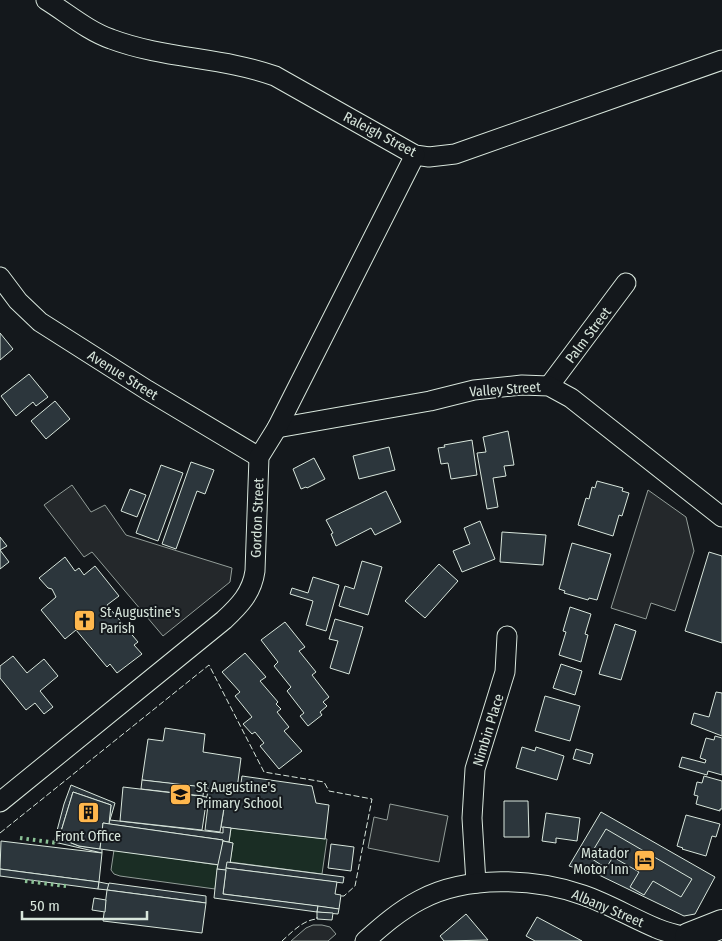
<svg xmlns="http://www.w3.org/2000/svg" width="722" height="941" font-family="'Fira Sans Condensed',sans-serif">
	<rect width="100%" height="100%" fill="#14181c"/>
	<g fill="#1a2d24" stroke="#939e99">
		<path d="M231 828 327 839 322 874 230 862 233 843 229 842Z"/>
		<path d="M114 850 218 865 215 889 120 876 114 874 111 870Z"/>
	</g>
	<g fill="#24282b" stroke="#939e99">
		<path d="M72 485 91 512 105 505 126 535 232 568 230 582 163 636 92 552 84 557 44 505Z"/>
		<path d="M648 490 686 517 694 551 675 611 651 603 646 619 611 608Z"/>
		<path d="M390 804 448 816 439 862 368 848 374 817 387 820Z"/>
		<path d="M313 925H322L330 927 336 934 328 941H291L306 928Z"/>
	</g>
	<g fill="#2c363c" stroke="#d8e6dc">
		<path d="M0 333 13 349 0 360Z"/>
		<path d="M29 374 48 397 36 406 33 402 16 416 1 396Z"/>
		<path d="M55 401 70 419 46 439 31 421Z"/>
		<path d="M508 431 514 465 504 466 506 476 493 478 498 507 487 509 477 453 486 452 483 437Z"/>
		<path d="M472 440 477 475 451 479 448 463 441 464 438 448 445 447 444 445Z"/>
		<path d="M389 447 395 470 359 479 353 456Z"/>
		<path d="M314 458 325 479 307 488 306 487 301 489 293 469Z"/>
		<path d="M191 462 214 470 205 494 197 491 176 549 162 544Z"/>
		<path d="M161 465 183 473 158 541 136 533Z"/>
		<path d="M597 481 623 488 622 491 629 493 622 516 619 515 613 536 578 525 586 498 589 499 592 487 595 488Z"/>
		<path d="M130 489 146 495 137 517 121 511Z"/>
		<path d="M386 491 401 522 375 535 371 528 336 546 331 534 333 533 326 520Z"/>
		<path d="M480 521 495 559 462 572 453 551 470 544 464 528Z"/>
		<path d="M502 532 546 535 543 565 500 562Z"/>
		<path d="M0 537 7 546 0 550 9 562 0 569Z"/>
		<path d="M572 543 611 554 597 600 589 598 588 600 564 593 565 591 559 589Z"/>
		<path d="M709 552 722 556V643L685 631Z"/>
		<path d="M65 557 75 571 79 568 84 575 95 566 119 596 107 605 138 642 134 645 142 654 117 673 110 664 107 667 76 630 65 639 41 610 56 597 52 589 48 588 39 578Z"/>
		<path d="M362 561 382 567 368 615 339 606 345 586 354 589Z"/>
		<path d="M439 564 458 581 425 618 405 601Z"/>
		<path d="M313 577 339 585 326 631 306 625 313 601 290 594 292 588 308 593Z"/>
		<path d="M570 607 591 614 585 634 588 635 581 662 559 655 566 632 563 631Z"/>
		<path d="M335 619 363 627 349 674 330 668 338 641 329 639Z"/>
		<path d="M285 622 305 647 299 651 316 672 312 675 329 697 323 702 327 706 320 712 322 715 308 726 300 716 304 713 287 691 291 687 274 666 278 662 261 640Z"/>
		<path d="M615 624 636 631 621 680 599 674Z"/>
		<path d="M245 653 266 677 260 681 278 702 276 704 281 709 277 712 289 727 284 731 302 751 279 769 260 746 264 743 255 732 252 734 243 724 252 717 235 696 240 692 222 672Z"/>
		<path d="M13 656 27 673 44 659 58 676 40 691 53 707 44 714 35 703 26 710 0 678V666Z"/>
		<path d="M561 664 582 671 575 695 553 688Z"/>
		<path d="M716 692 722 693V736L691 724 694 713 709 717Z"/>
		<path d="M545 696 580 706 570 741 535 731Z"/>
		<path d="M165 728 205 734 203 752 241 758 237 789 240 790 242 776 312 786 316 803 329 805 325 839 221 827 224 808 206 805 208 788 142 780 148 739 163 741Z"/>
		<path d="M715 736 722 738V775L708 771 707 775 679 767 682 757 705 763 706 760 700 758 706 738 714 740Z"/>
		<path d="M522 747 535 751 536 747 564 756 557 780 516 768Z"/>
		<path d="M576 749 593 754 590 764 573 759Z"/>
		<path d="M704 776 722 781V809H720V811L696 804 698 796 694 795 697 782 702 783Z"/>
		<path d="M142 780 204 787 203 796 141 789Z"/>
		<path d="M71 785 115 803 110 820 223 833V827L231 828 229 842 223 841V840L109 824 111 805 73 792 59 838 79 846 102 849V853L54 842 64 804Z"/>
		<path d="M123 787 207 797 202 830 120 821Z"/>
		<path d="M73 792 111 805 109 824 103 823 100 849 79 846 59 838Z"/>
		<path d="M504 801H528L529 837H504Z"/>
		<path d="M208 805 224 808 220 832 205 830Z"/>
		<path d="M601 812 715 877 695 914 684 916 599 875 569 866Z"/>
		<path d="M546 813 580 818 577 841 556 838V843L542 841Z"/>
		<path d="M686 815 720 824 716 837 712 836 706 856 682 849 683 848 677 846Z"/>
		<path d="M103 823 223 840 220 865 100 849Z"/>
		<path d="M606 829 692 879 681 897 653 881 644 895 630 887 639 872 613 857 606 868 589 857Z"/>
		<path d="M1 841 102 853 99 882 0 869Z"/>
		<path d="M223 841 233 843 229 871 217 869Z"/>
		<path d="M331 844 354 847 351 871 328 868Z"/>
		<path d="M227 862 344 877 343 883 226 868Z"/>
		<path d="M226 868 337 882 335 894 341 895 339 909 223 894Z"/>
		<path d="M0 869 99 882 98 889 0 876Z"/>
		<path d="M217 869 226 870 223 894 318 906 317 912 214 898Z"/>
		<path d="M99 882 109 884 108 890 98 889Z"/>
		<path d="M109 883 206 896V903L107 890Z"/>
		<path d="M107 890 206 903 202 933 103 921Z"/>
		<path d="M94 898 106 900 105 912 92 910Z"/>
		<path d="M318 906 339 909 338 914 317 912Z"/>
		<path d="M317 912 333 913 332 920 317 919Z"/>
		<path d="M466 914 488 940 444 941 440 936Z"/>
		<path d="M537 917 582 941H535L526 936Z"/>
	</g>
	<g fill="none" stroke-linecap="round" stroke-linejoin="round">
		<defs>
			<g id="minor">
				<path d="M46 0C67 13 88 31 111 39 164 59 222 57 275 76L415 155 429 157 455 154 722 60"/>
				<path d="M0 277 18 301 40 322 147 390 259 457"/>
				<path d="M549 386 626 283"/>
				<path d="M277 428 430 401 474 390 522 385 549 386 571 398 722 517"/>
				<path d="M0 802 224 620C239 606 252 593 255 571L259 457 277 428 415 155"/>
				<path d="M476 883 472 818 475 769 505 672 507 636"/>
				<path d="M365 941C382 926 399 911 420 900 466 875 535 878 583 895 609 904 632 918 656 928 669 934 684 935 696 941"/>
			</g>
			<path id="highway" d="M689 937 722 924"/>
		</defs>
		<use href="#minor" stroke="#d8e6dc" stroke-width="21"/>
		<use href="#highway" stroke="#d8e6dc" stroke-width="30"/>
		<use href="#minor" stroke="#14181c" stroke-width="19"/>
		<use href="#highway" stroke="#14181c" stroke-width="28"/>
		<g stroke="#8ac095" stroke-width="4" stroke-dasharray="2.5 4" stroke-linecap="butt">
			<path d="M20 838 57 843"/>
			<path d="M25 881 66 886"/>
		</g>
		<g stroke="#d8e6dc" stroke-width="1" stroke-dasharray="6 2.5" stroke-linecap="butt">
			<path d="M0 833 209 665 264 772 324 782 329 791 372 799 355 886 344 896H341"/>
			<path d="M282 941C292 932 303 920 317 919V917"/>
		</g>
	</g>
	<defs>
		<symbol id="church-square" viewBox="-11 -11 22 22"><rect x="-9" y="-9" width="18" height="18" rx="4" fill="#ffb74d" stroke="#14181c"/><path d="M-1.2-6h2.4v3.5h3.3v2.4h-3.3V6h-2.4V-.1h-3.3v-2.4h3.3Z" fill="#111"/></symbol>
		<symbol id="school-square" viewBox="-11 -11 22 22"><rect x="-9" y="-9" width="18" height="18" rx="4" fill="#ffb74d" stroke="#14181c"/><path d="M0-5L7-2L0 1L-7-2ZM-4 1L0 2.5L4 1V4Q0 6-4 4Z" fill="#111"/></symbol>
		<symbol id="building-square" viewBox="-11 -11 22 22"><rect x="-9" y="-9" width="18" height="18" rx="4" fill="#ffb74d" stroke="#14181c"/><path d="M-4-6H4V6H1V3H-1V6H-4ZM-2.5-4.3h1.7v1.8h-1.7ZM.8-4.3h1.7v1.8H.8ZM-2.5-1h1.7V.8h-1.7ZM.8-1h1.7V.8H.8Z" fill="#111"/></symbol>
		<symbol id="hotel-square" viewBox="-11 -11 22 22"><rect x="-9" y="-9" width="18" height="18" rx="4" fill="#ffb74d" stroke="#14181c"/><path d="M-6-4.5h1.5V1H6V5H4.5V3h-9V5H-6ZM-4 0a1.8 1.8 0 1 1 3.6 0ZM.5 0V-2.5h3Q6-2.5 6 0Z" fill="#111"/></symbol>
	</defs>
	<g fill-rule="evenodd">
		<use href="#church-square" x="72" y="608" width="25" height="25"/>
		<use href="#school-square" x="168" y="782" width="25" height="25"/>
		<use href="#building-square" x="76" y="800" width="25" height="25"/>
		<use href="#hotel-square" x="632" y="848" width="25" height="25"/>
	</g>
	<g text-anchor="middle" stroke-width="4" stroke-linejoin="round" paint-order="stroke">
		<g font-size="14" fill="#d8e6dc" stroke="#14181c">
			<text transform="translate(380 134) rotate(28)" y="5">Raleigh Street</text>
			<text transform="translate(588 335) rotate(-53)" y="5">Palm Street</text>
			<text transform="translate(123 375) rotate(32)" y="5">Avenue Street</text>
			<text transform="translate(505 389) rotate(-4)" y="5">Valley Street</text>
			<text transform="translate(257 518) rotate(-88)" y="5">Gordon Street</text>
			<text transform="translate(488 730) rotate(-73)" y="5">Nimbin Place</text>
			<text transform="translate(608 908) rotate(23)" y="5">Albany Street</text>
		</g>
		<g font-size="14" fill="#d8e6dc" stroke="#14181c" text-anchor="start">
			<text x="100" y="617">St Augustine's<tspan x="100" dy="16">Parish</tspan></text>
			<text x="196" y="792">St Augustine's<tspan x="196" dy="16">Primary School</tspan></text>
			<text x="88" y="841" text-anchor="middle">Front Office</text>
			<text x="629" y="858" text-anchor="end">Matador<tspan x="629" dy="16">Motor Inn</tspan></text>
		</g>
	</g>
	<path d="M22 911v8h125v-8" fill="none" stroke="#d8e6dc" stroke-width="2.5"/>
	<text x="30" y="911" font-size="15" fill="#d8e6dc" stroke="#14181c" stroke-width="4" paint-order="stroke">50 m</text>
</svg>
